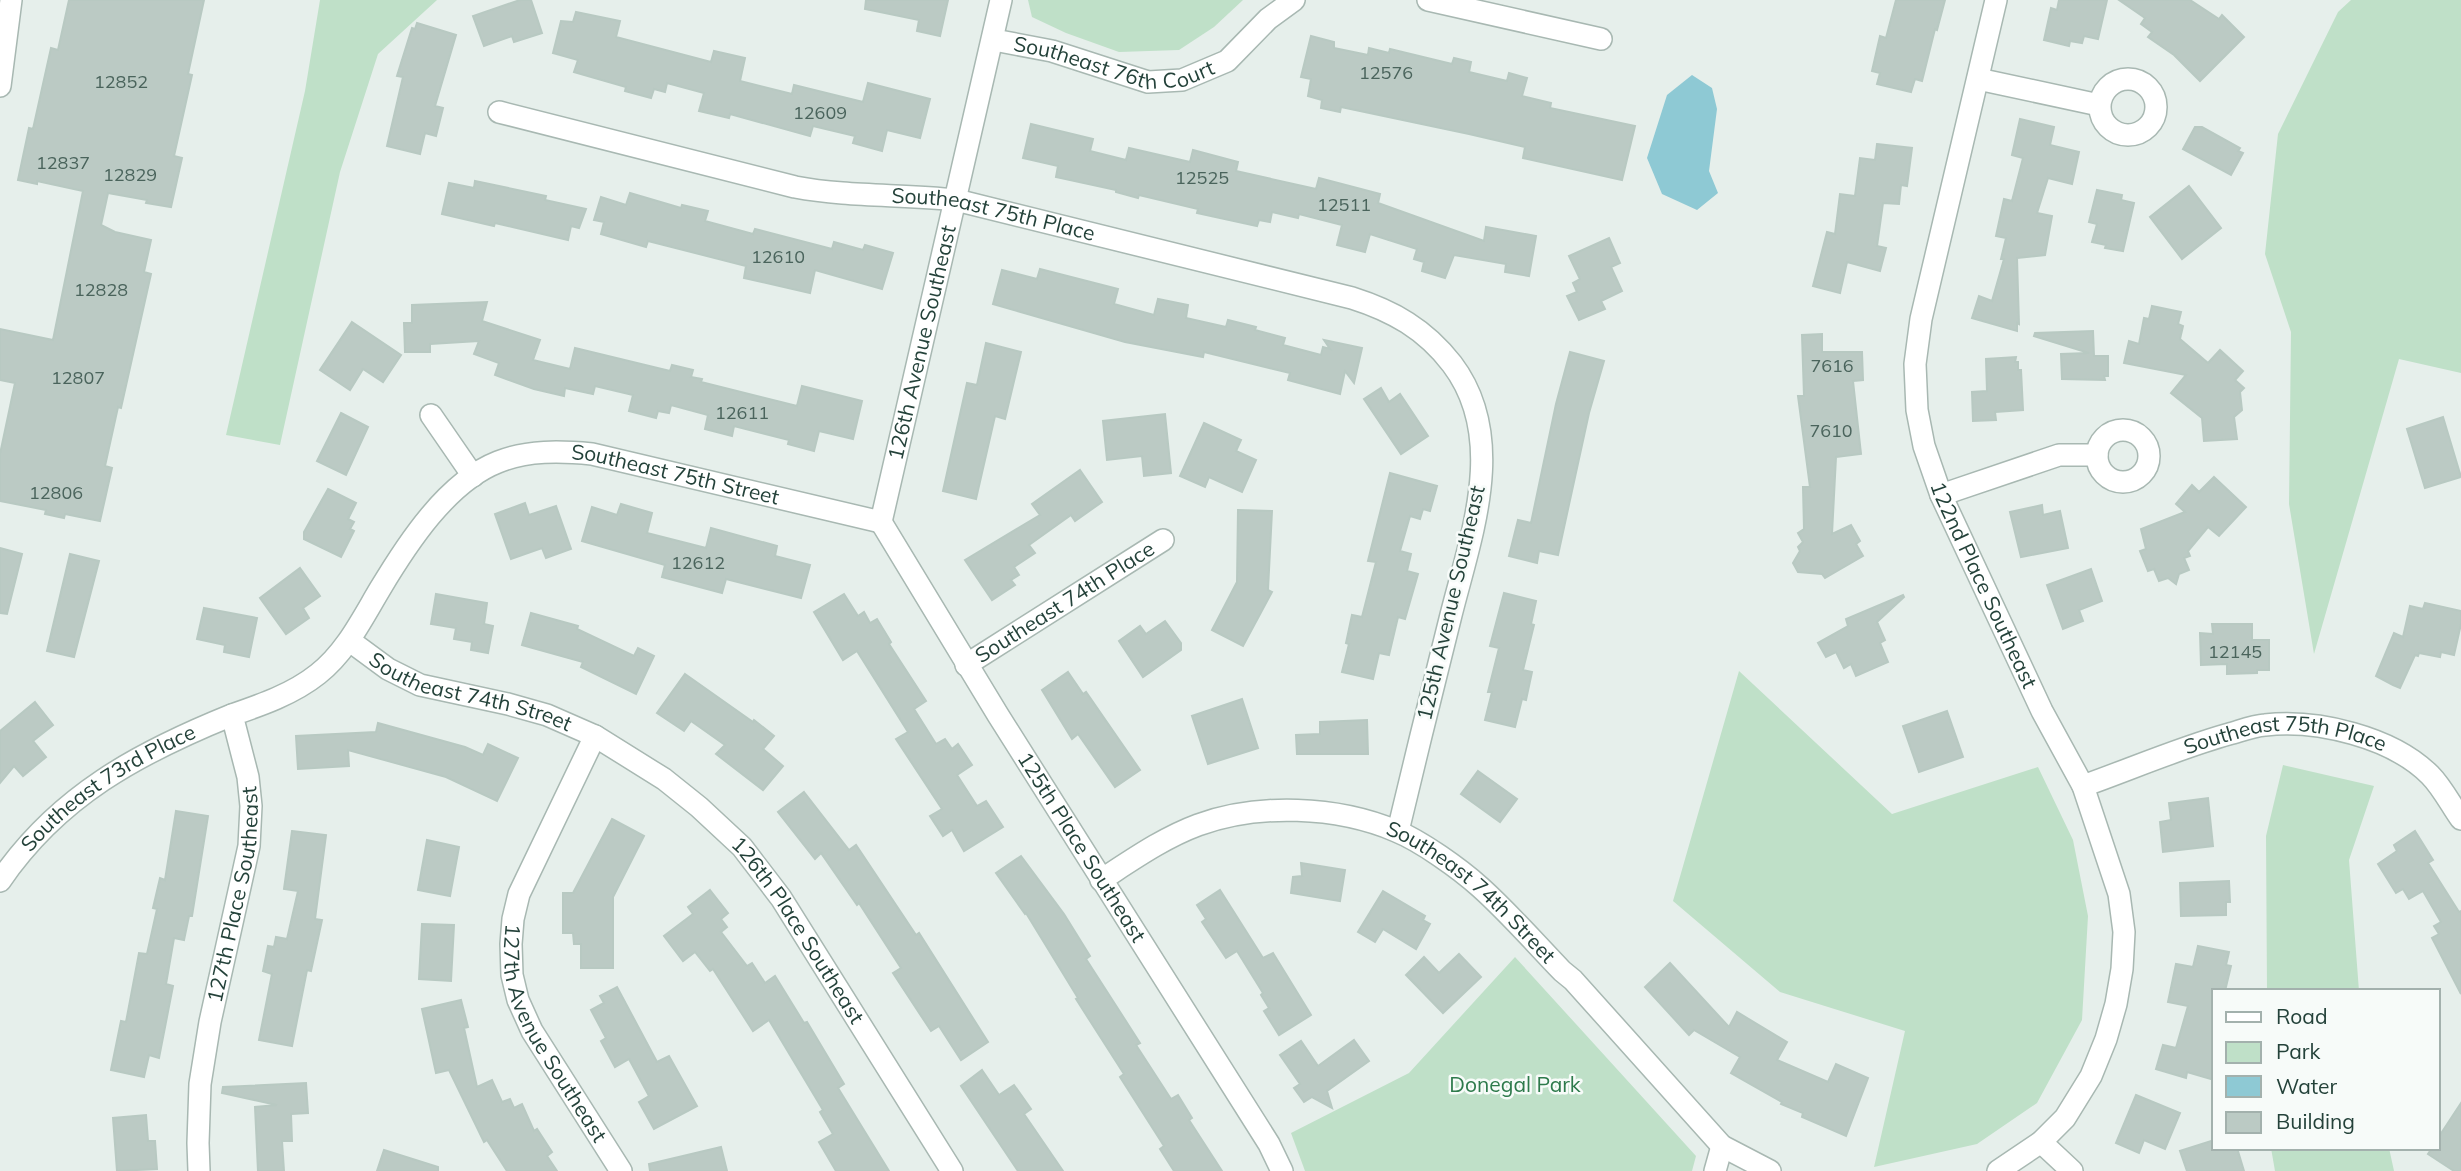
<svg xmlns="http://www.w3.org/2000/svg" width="2461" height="1171" font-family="Mulish,sans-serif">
	<rect width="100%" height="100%" fill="#e6efeb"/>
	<g fill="#bfe0c8">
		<path d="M320 0H437L378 54 340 172 280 445 226 435 305 91Z"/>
		<path d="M1028 0H1243L1214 27 1179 50 1119 52 1066 33 1032 17Z"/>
		<path d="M2351 0H2461V373L2399 359 2314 654 2289 504 2291 332 2265 254 2278 134 2338 12Z"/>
		<path d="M1739 671 1892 814 2038 767 2073 840 2088 916 2082 1020 2037 1103 1977 1144 1874 1167 1905 1031 1780 992 1673 901Z"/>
		<path d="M2283 765 2374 786 2349 860 2359 991H2267L2266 836Z"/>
		<path d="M1515 957 1696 1156 1692 1171H1305L1291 1133 1409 1073Z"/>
		<path d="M2271 1148H2389L2394 1171H2275Z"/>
	</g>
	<path fill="#8ec9d4" d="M1692 75 1712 88 1717 109 1709 171 1718 193 1697 210 1662 194 1647 158 1667 95Z"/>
	<g fill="#bbcac4" stroke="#b8c9c2" stroke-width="2">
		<path d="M69 0H204L188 74 192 75 174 156 182 158 171 207 146 203 147 200 108 193 101 225 115 232 151 240 144 272 151 274 121 408 118 407 105 466 112 468 100 521 65 514 64 518 45 514 46 510 0 501V454L15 383 0 380V329L53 340 83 191 37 181V184L18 180 29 128 33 129 51 48 58 50Z"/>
		<path d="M520 0H531L542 33 514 42 512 36 484 46 473 16Z"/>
		<path d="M866 0H948L940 36 917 31 919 20 865 9Z"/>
		<path d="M1896 0H1945L1937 30 1935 29 1922 81 1915 79 1911 92 1877 84 1880 73 1872 71 1880 36 1886 38Z"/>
		<path d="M2059 0H2107L2098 39 2084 36 2082 43 2070 41 2069 46 2044 40 2051 8 2057 10Z"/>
		<path d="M2119 0H2190L2219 19 2222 15 2244 37 2200 81 2174 55 2148 37 2152 32 2141 24 2145 18Z"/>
		<path d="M576 12 620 21 616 37 711 62 714 51 745 58 740 81 792 94 794 85 863 102 868 83 930 99 920 138 887 130 882 151 853 143 855 136 813 126 810 136 730 114 729 118 699 111 704 93 667 83 665 92 654 89 651 98 625 91 626 87 574 72 578 60 553 53 561 21 573 22Z"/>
		<path d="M417 23 456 35 435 106 443 108 436 136 425 133 420 154 387 146 403 77 397 76 412 28 415 29Z"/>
		<path d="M1311 36 1334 42V48L1368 55 1369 48 1389 53 1390 49 1452 64 1454 58 1471 62 1469 72 1507 81 1509 73 1527 78 1522 96 1551 103 1550 108 1635 126 1622 180 1523 158 1525 147 1469 134 1341 107 1340 112 1321 108 1322 100 1308 96 1311 79 1301 77Z"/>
		<path d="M2020 119 2054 127 2050 145 2079 152 2072 184 2048 178 2037 213 2052 216 2045 255 2017 258 2019 324 2017 323V331L1972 318 1979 296 1992 301 2004 259H2001L2006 238 1996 236 2004 199 2012 201 2023 158 2012 155Z"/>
		<path d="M1031 124 1093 139 1090 151 1126 160 1129 148 1190 162 1193 150 1238 162 1236 171 1316 189 1319 178 1380 194 1378 203 1484 241 1486 227 1536 236 1529 276 1505 272 1506 264 1454 255 1445 278 1422 271 1424 262 1414 259 1417 249 1370 234 1365 252 1337 245 1342 225 1299 214 1298 218 1272 212 1270 222 1259 220 1257 226 1197 213 1198 209 1139 195 1138 198 1116 192V190L1056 177 1058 166 1023 158Z"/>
		<path d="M2195 127H2202L2240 148 2238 151 2243 153 2231 175 2183 149Z"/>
		<path d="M1877 144 1912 148 1907 186 1901 185 1899 204 1883 203 1877 246 1886 248 1880 271 1847 262 1840 293 1813 286 1827 232 1835 234 1840 194 1855 196 1860 158 1875 160Z"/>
		<path d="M475 181 546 196 545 200 586 209 579 228 571 226 568 240 495 223 494 226 442 214 449 183 474 188Z"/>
		<path d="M2189 186 2221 228 2182 259 2150 217Z"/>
		<path d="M2097 190 2122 195 2121 200 2134 203 2123 251 2105 248 2106 245 2092 242 2097 224 2089 222Z"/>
		<path d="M630 193 681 208 682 205 708 211 705 221 753 234 755 229 832 249 834 242 863 250 865 245 893 253 882 289 815 270 810 293 744 278 746 266 648 241 646 247 601 234 604 222 594 220 601 197 626 205Z"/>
		<path d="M1609 238 1620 263 1611 267 1622 291 1601 301 1605 309 1579 320 1567 296 1577 292 1573 283 1580 279 1569 256Z"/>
		<path d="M1040 269 1118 289 1114 304 1154 315 1158 299 1188 305 1186 318 1226 327 1228 320 1256 327 1255 330 1285 338 1283 345 1321 355 1323 347 1330 349 1324 340 1362 348 1354 383 1345 371 1340 394 1288 380 1290 373 1204 352 1203 357 1125 342 993 304 1002 270 1037 279Z"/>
		<path d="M487 302 482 321 540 340 533 360 570 369 575 348 670 371 672 365 693 370 691 377 702 379 701 382 797 406 802 386 862 401 853 439 819 431 814 451 788 444 789 440 734 426 732 436 705 429 708 415 671 405 669 413 658 411 656 418 629 411 633 395 595 386 593 394 565 388 564 396 534 389 495 375 499 363 474 354 479 341 430 344V352H405L404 323H412V305Z"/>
		<path d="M2152 306 2181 312 2178 324 2183 326 2180 339 2208 363 2220 350 2243 371 2235 380 2244 388 2240 392 2242 410 2234 417 2237 439 2204 441 2202 418 2171 393 2186 375 2124 363 2129 341 2139 344 2144 318 2149 319Z"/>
		<path d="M352 322 401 355 383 382 363 369 350 390 320 370Z"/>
		<path d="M2093 331 2094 356H2108V376H2104L2105 380 2062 379 2061 354 2089 353 2034 336 2035 333Z"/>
		<path d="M1822 334V352H1862L1863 380 1853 381 1861 454 1836 457 1832 534 1851 525 1860 541 1856 544 1863 556 1825 578 1822 574 1798 572 1793 563 1800 551 1798 547 1803 542 1798 533 1804 529 1803 487H1810L1798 396H1804L1802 335Z"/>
		<path d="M986 343 1021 352 1005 419 995 416 976 499 943 491 967 383 977 385Z"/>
		<path d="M1570 352 1604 361 1589 413 1558 555 1539 551 1537 563 1509 556 1518 520 1531 523 1556 404Z"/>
		<path d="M2016 357 2015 362H2018V370H2021L2023 410 1995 412 1996 420 1973 421 1972 392 1987 391 1986 359Z"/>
		<path d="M1381 388 1389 402 1400 394 1428 436 1401 454 1364 399Z"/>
		<path d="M341 413 368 427 346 475 317 461Z"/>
		<path d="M1165 414 1171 473 1144 476 1142 456 1107 460 1103 421Z"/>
		<path d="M2443 417 2461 477 2425 488 2407 429Z"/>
		<path d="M1204 423 1241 440 1236 451 1256 460 1242 492 1209 477 1205 487 1180 476Z"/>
		<path d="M1080 470 1102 502 1075 521 1071 515 1029 545 1035 553 1014 567 1019 575 1011 580 1015 585 992 600 965 560 1040 515 1032 504Z"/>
		<path d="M1390 473 1437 486 1430 511 1423 509 1420 519 1410 516 1400 551 1411 554 1407 571 1418 574 1405 619 1398 617 1389 655 1379 653 1373 679 1342 672 1349 644 1346 643 1352 615 1362 617 1376 562 1368 561Z"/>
		<path d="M2214 477 2246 507 2219 536 2208 527 2188 551 2190 556 2184 558 2189 570 2179 574 2176 584 2168 578 2159 581 2154 569 2148 571 2140 551 2146 549 2141 529 2185 512 2176 504 2192 485 2199 492Z"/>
		<path d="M328 489 356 503 348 519 354 522 350 529 354 531 341 557 304 539V532Z"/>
		<path d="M525 503 529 515 556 506 571 549 546 558 542 548 511 559 495 514Z"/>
		<path d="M621 504 652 513 647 533 706 548 711 528 777 546 775 556 810 565 801 598 726 579 722 593 662 577 665 565 582 541 592 507 617 515Z"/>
		<path d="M2042 505 2043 515 2060 511 2068 548 2021 557 2010 512Z"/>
		<path d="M1238 510 1272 511 1268 590 1272 592 1243 646 1212 630 1237 582Z"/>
		<path d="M0 548 22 554 7 614 0 613Z"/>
		<path d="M70 554 99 561 74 657 47 651Z"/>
		<path d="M300 568 320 596 303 608 309 618 286 634 260 598Z"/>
		<path d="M2091 569 2102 601 2079 610 2083 621 2063 629 2047 585Z"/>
		<path d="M1504 593 1536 601 1531 624 1534 625 1523 670 1532 672 1526 700 1522 699 1515 727 1485 720 1492 692H1488L1499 648 1490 646Z"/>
		<path d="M436 594 487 603 484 624 493 626 488 653 471 650 472 642 454 639 456 628 431 624Z"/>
		<path d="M844 594 858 616 864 612 870 623 877 619 891 642 889 644 926 701 914 709 936 744 945 739 952 749 958 744 972 765 957 775 977 806 986 801 1003 827 964 851 952 830 943 836 930 816 942 809 896 739 908 732 857 651 843 660 814 612Z"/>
		<path d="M1903 595 1904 597 1877 622 1885 640 1880 643 1888 662 1856 676 1851 664 1844 668 1836 652 1826 657 1818 643 1848 626 1846 619Z"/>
		<path d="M2425 603 2461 611V624L2454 655 2441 652 2440 657 2419 653 2418 656 2415 655 2400 688 2393 685 2376 676 2394 633 2403 637 2410 606 2423 609Z"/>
		<path d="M204 608 257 618 249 657 224 652 225 645 197 639Z"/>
		<path d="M531 613 578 626 577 629 634 656 638 648 654 656 636 694 581 667 583 662 522 645Z"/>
		<path d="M1165 621 1181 643V650L1143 677 1119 641 1140 626 1146 634Z"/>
		<path d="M2212 624H2252V640H2269V670H2257V673L2227 674V664L2201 665 2200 633 2213 634Z"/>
		<path d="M1068 672 1083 694 1086 692 1140 770 1115 787 1078 734 1072 739 1042 690Z"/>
		<path d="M685 674 753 722 754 720 774 736 763 749 783 766 763 790 716 754 725 745 691 721 684 731 657 713Z"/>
		<path d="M1242 699 1258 748 1208 764 1192 716Z"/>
		<path d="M35 702 53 725 33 741 46 757 23 776 14 766 0 783V731Z"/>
		<path d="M1947 711 1963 757 1919 772 1903 726Z"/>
		<path d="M1367 720 1368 754H1297L1296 735 1320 734V722Z"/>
		<path d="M378 723 465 747 483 755 488 744 518 758 497 801 446 777 348 750 349 766 298 769 296 736 376 732Z"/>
		<path d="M1478 771 1517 799 1500 822 1461 794Z"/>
		<path d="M804 792 849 850 856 845 916 935 919 933 988 1042 961 1060 939 1026 931 1031 893 973 901 968 859 903 857 905 821 853 815 859 778 812Z"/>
		<path d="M2208 798 2213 846 2163 852 2160 822 2171 820 2169 803Z"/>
		<path d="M176 811 208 816 192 916H189L184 940 174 938 166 984 173 986 159 1058 149 1055 144 1077 111 1070 121 1021 126 1022 139 953 147 954 157 909 153 908 160 878 165 880Z"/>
		<path d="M612 819 644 836 613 897V968H581V944H574L573 933H563V893H573Z"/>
		<path d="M292 831 326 835 315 919 322 920 311 971 307 970 292 1046 259 1040 272 974 263 971 268 946 274 947 276 937 287 939 298 891 284 889Z"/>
		<path d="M2415 831 2433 860 2428 863 2459 912 2461 911V994L2432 938 2439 934 2434 926 2441 922 2423 891 2409 899 2403 889 2396 893 2378 864 2397 851 2394 845Z"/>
		<path d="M427 840 459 847 450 896 418 890Z"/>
		<path d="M1021 856 1064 914 1090 956 1086 959 1140 1043 1136 1045 1171 1099 1178 1095 1192 1118 1189 1120 1222 1171H1174L1160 1149 1164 1146 1120 1077 1124 1074 1076 999 1078 998 1026 913 1025 914 996 873Z"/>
		<path d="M1301 863 1345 870 1340 901 1291 893 1293 877 1302 876Z"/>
		<path d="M2229 881 2230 902H2226V915L2181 916 2180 883Z"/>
		<path d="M710 890 728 913 721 919 727 927 721 932 747 966 752 963 765 983 775 976 804 1023 807 1022 844 1084 838 1088 889 1171H836L819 1142 833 1134 820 1112 823 1110 769 1020 753 1031 713 969 710 971 695 952 683 961 664 936 693 914 688 907Z"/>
		<path d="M1220 890 1263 958 1273 953 1311 1015 1279 1035 1264 1011 1269 1008 1261 995 1263 993 1237 951 1226 958 1202 922 1206 919 1197 905Z"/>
		<path d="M1383 891 1425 916 1423 920 1430 924 1416 949 1383 929 1375 942 1358 932Z"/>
		<path d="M422 924 454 925 451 981 419 979Z"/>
		<path d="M2198 946 2229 952 2226 965 2231 966 2225 991H2214V1080L2187 1072 2186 1078 2156 1069 2163 1045 2176 1048 2188 1006 2168 1002 2176 964 2193 967Z"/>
		<path d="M1459 954 1481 977 1443 1013 1406 975 1424 957 1439 973Z"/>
		<path d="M1670 963 1729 1027 1737 1012 1787 1042 1777 1060 1828 1082 1836 1064 1868 1078 1846 1136 1802 1117 1803 1113 1781 1104 1782 1102 1731 1073 1740 1057 1694 1030 1689 1035 1645 987Z"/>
		<path d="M617 987 657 1062 669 1056 697 1106 654 1129 639 1102 649 1096 629 1059 615 1067 601 1041 606 1038 591 1010 604 1003 600 996Z"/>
		<path d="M461 1000 468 1027 464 1028 477 1087 492 1080 502 1102 510 1099 514 1108 522 1104 534 1131 537 1129 552 1152 547 1156 557 1171H507L487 1140 484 1142 449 1070 436 1073 422 1009Z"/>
		<path d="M1354 1040 1369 1061 1327 1091 1332 1108 1312 1097 1304 1102 1294 1088 1300 1084 1280 1055 1301 1041 1318 1066Z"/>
		<path d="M982 1070 999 1095 1014 1085 1031 1109 1024 1114 1063 1171H1018L961 1086Z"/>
		<path d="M306 1083 308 1113 291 1114 292 1141H282L284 1171H258L255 1107 277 1105 222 1093 223 1087Z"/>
		<path d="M2136 1095 2180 1113 2165 1149 2144 1140 2139 1153 2116 1143Z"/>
		<path d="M2461 1103V1171H2454L2428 1154 2432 1148H2438V1138Z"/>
		<path d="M146 1115 148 1141H155L157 1169 117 1171 113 1118Z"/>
		<path d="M2214 1140V1148H2237L2244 1171H2187L2180 1151Z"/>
		<path d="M721 1147 727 1171H650L649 1164Z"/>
		<path d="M384 1150 438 1167V1171H377Z"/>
	</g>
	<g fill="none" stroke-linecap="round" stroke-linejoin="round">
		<defs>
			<g id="minor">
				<path d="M1428 0 1601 39"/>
				<path id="s1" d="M1996 0 1921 319 1915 364 1917 410 1924 446 1941 495 2042 711 2083 786 2119 894 2124 932 2122 969 2116 1004 2106 1039 2091 1076 2065 1118 2041 1142 1998 1171"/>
				<path id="s2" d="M994 40 1052 51 1148 82 1182 80 1227 61 1268 19 1294 0"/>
				<circle cx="2128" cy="107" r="28"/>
				<path d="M1978 79 2099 105"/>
				<path d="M0 86 11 0"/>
				<path id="s3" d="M499 112 795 187C848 197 902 194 956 200L1352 298C1393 311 1425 329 1452 364 1509 439 1470 538 1450 619 1432 690 1415 760 1398 831"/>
				<path d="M431 415 473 476"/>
				<circle cx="2123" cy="456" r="26"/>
				<path d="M1941 495 2059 455H2097"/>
				<path id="s4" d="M881 522 998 715 1269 1144 1282 1171"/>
				<path id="s5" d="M881 522 1001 0"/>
				<path id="s6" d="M350 641 388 669 420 685 508 704 547 715 595 736 664 779 699 807 742 847 781 898 952 1171"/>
				<path id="s7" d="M966 665 1163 540"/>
				<path id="s8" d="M595 736 519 894 513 919 511 944 512 975 518 1000 532 1031 621 1171"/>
				<path id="s9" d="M2083 786C2131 769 2179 748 2229 734 2240 731 2253 726 2265 725 2317 719 2392 737 2430 775 2442 787 2451 805 2461 819"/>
				<path id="s10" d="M1101 880C1132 860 1163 838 1198 825 1258 803 1337 806 1396 831 1421 841 1460 869 1480 887 1509 913 1535 943 1562 971L1573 980 1722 1146 1770 1171"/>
				<path id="s11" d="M0 881C58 796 138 753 232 715"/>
				<path d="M2041 1142 2072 1171"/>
				<path id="s12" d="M199 1171 198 1143 200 1084 210 1022 249 846 251 806 248 777 232 715C261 705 293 694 318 674 346 652 362 619 380 589 407 544 447 482 498 462 527 450 561 451 592 454L881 522"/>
				<path d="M1715 1171 1722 1146"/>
			</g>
		</defs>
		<use href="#minor" stroke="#a8b8b2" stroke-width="24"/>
		<use href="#minor" stroke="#fff" stroke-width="21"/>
	</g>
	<g text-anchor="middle" stroke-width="5" stroke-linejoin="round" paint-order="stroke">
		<g font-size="18" fill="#4a645c">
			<text x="1386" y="79">12576</text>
			<text x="121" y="88">12852</text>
			<text x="820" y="119">12609</text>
			<text x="63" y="169">12837</text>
			<text x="130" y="181">12829</text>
			<text x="1202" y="184">12525</text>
			<text x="1344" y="211">12511</text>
			<text x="778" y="263">12610</text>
			<text x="101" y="296">12828</text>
			<text x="1832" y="372">7616</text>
			<text x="78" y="384">12807</text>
			<text x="742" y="419">12611</text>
			<text x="1831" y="437">7610</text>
			<text x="56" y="499">12806</text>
			<text x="698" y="569">12612</text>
			<text x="2235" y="658">12145</text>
		</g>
		<g font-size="21" fill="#24423a" stroke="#f7fbf9">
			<text dy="7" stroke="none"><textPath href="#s2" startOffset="124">Southeast 76th Court</textPath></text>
			<text dy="7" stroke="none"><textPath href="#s3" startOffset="506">Southeast 75th Place</textPath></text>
			<text dy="7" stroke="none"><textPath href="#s5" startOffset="184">126th Avenue Southeast</textPath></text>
			<text dy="7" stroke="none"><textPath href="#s12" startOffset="1022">Southeast 75th Street</textPath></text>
			<text dy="7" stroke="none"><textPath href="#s1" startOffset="607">122nd Place Southeast</textPath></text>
			<text dy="7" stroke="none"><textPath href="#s7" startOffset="117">Southeast 74th Place</textPath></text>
			<text transform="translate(1451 603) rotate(-77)" y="7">125th Avenue Southeast</text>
			<text dy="7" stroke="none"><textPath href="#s6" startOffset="133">Southeast 74th Street</textPath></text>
			<text dy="7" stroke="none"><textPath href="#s9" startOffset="212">Southeast 75th Place</textPath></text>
			<text dy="7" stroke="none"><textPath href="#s11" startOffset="145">Southeast 73rd Place</textPath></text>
			<text dy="7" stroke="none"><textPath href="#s4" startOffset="382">125th Place Southeast</textPath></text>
			<text dy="7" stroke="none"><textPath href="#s12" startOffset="280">127th Place Southeast</textPath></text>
			<text dy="7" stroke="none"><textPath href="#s10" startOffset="411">Southeast 74th Street</textPath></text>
			<text dy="7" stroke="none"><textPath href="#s6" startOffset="551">126th Place Southeast</textPath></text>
			<text dy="7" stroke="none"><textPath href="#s8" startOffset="326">127th Avenue Southeast</textPath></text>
		</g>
		<g font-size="21" fill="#2d7a4b" stroke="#f7fbf9">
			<text x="1515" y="1092">Donegal Park</text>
		</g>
	</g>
	<rect x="2212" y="989" width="228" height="161" fill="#f7fbf9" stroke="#a3b1ad" stroke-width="2"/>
	<rect x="2226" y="1012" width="35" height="10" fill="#ffffff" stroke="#a3b1ad" stroke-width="2"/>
	<text x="2276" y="1024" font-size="21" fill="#24423a">Road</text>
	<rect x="2226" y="1042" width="35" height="21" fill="#bfe0c8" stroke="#a3b1ad" stroke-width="2"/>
	<text x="2276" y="1059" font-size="21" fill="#24423a">Park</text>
	<rect x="2226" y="1076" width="35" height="21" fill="#8ec9d4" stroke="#a3b1ad" stroke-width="2"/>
	<text x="2276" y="1094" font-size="21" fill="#24423a">Water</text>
	<rect x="2226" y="1112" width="35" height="21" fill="#bbcac4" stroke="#a3b1ad" stroke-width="2"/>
	<text x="2276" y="1129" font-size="21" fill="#24423a">Building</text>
</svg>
